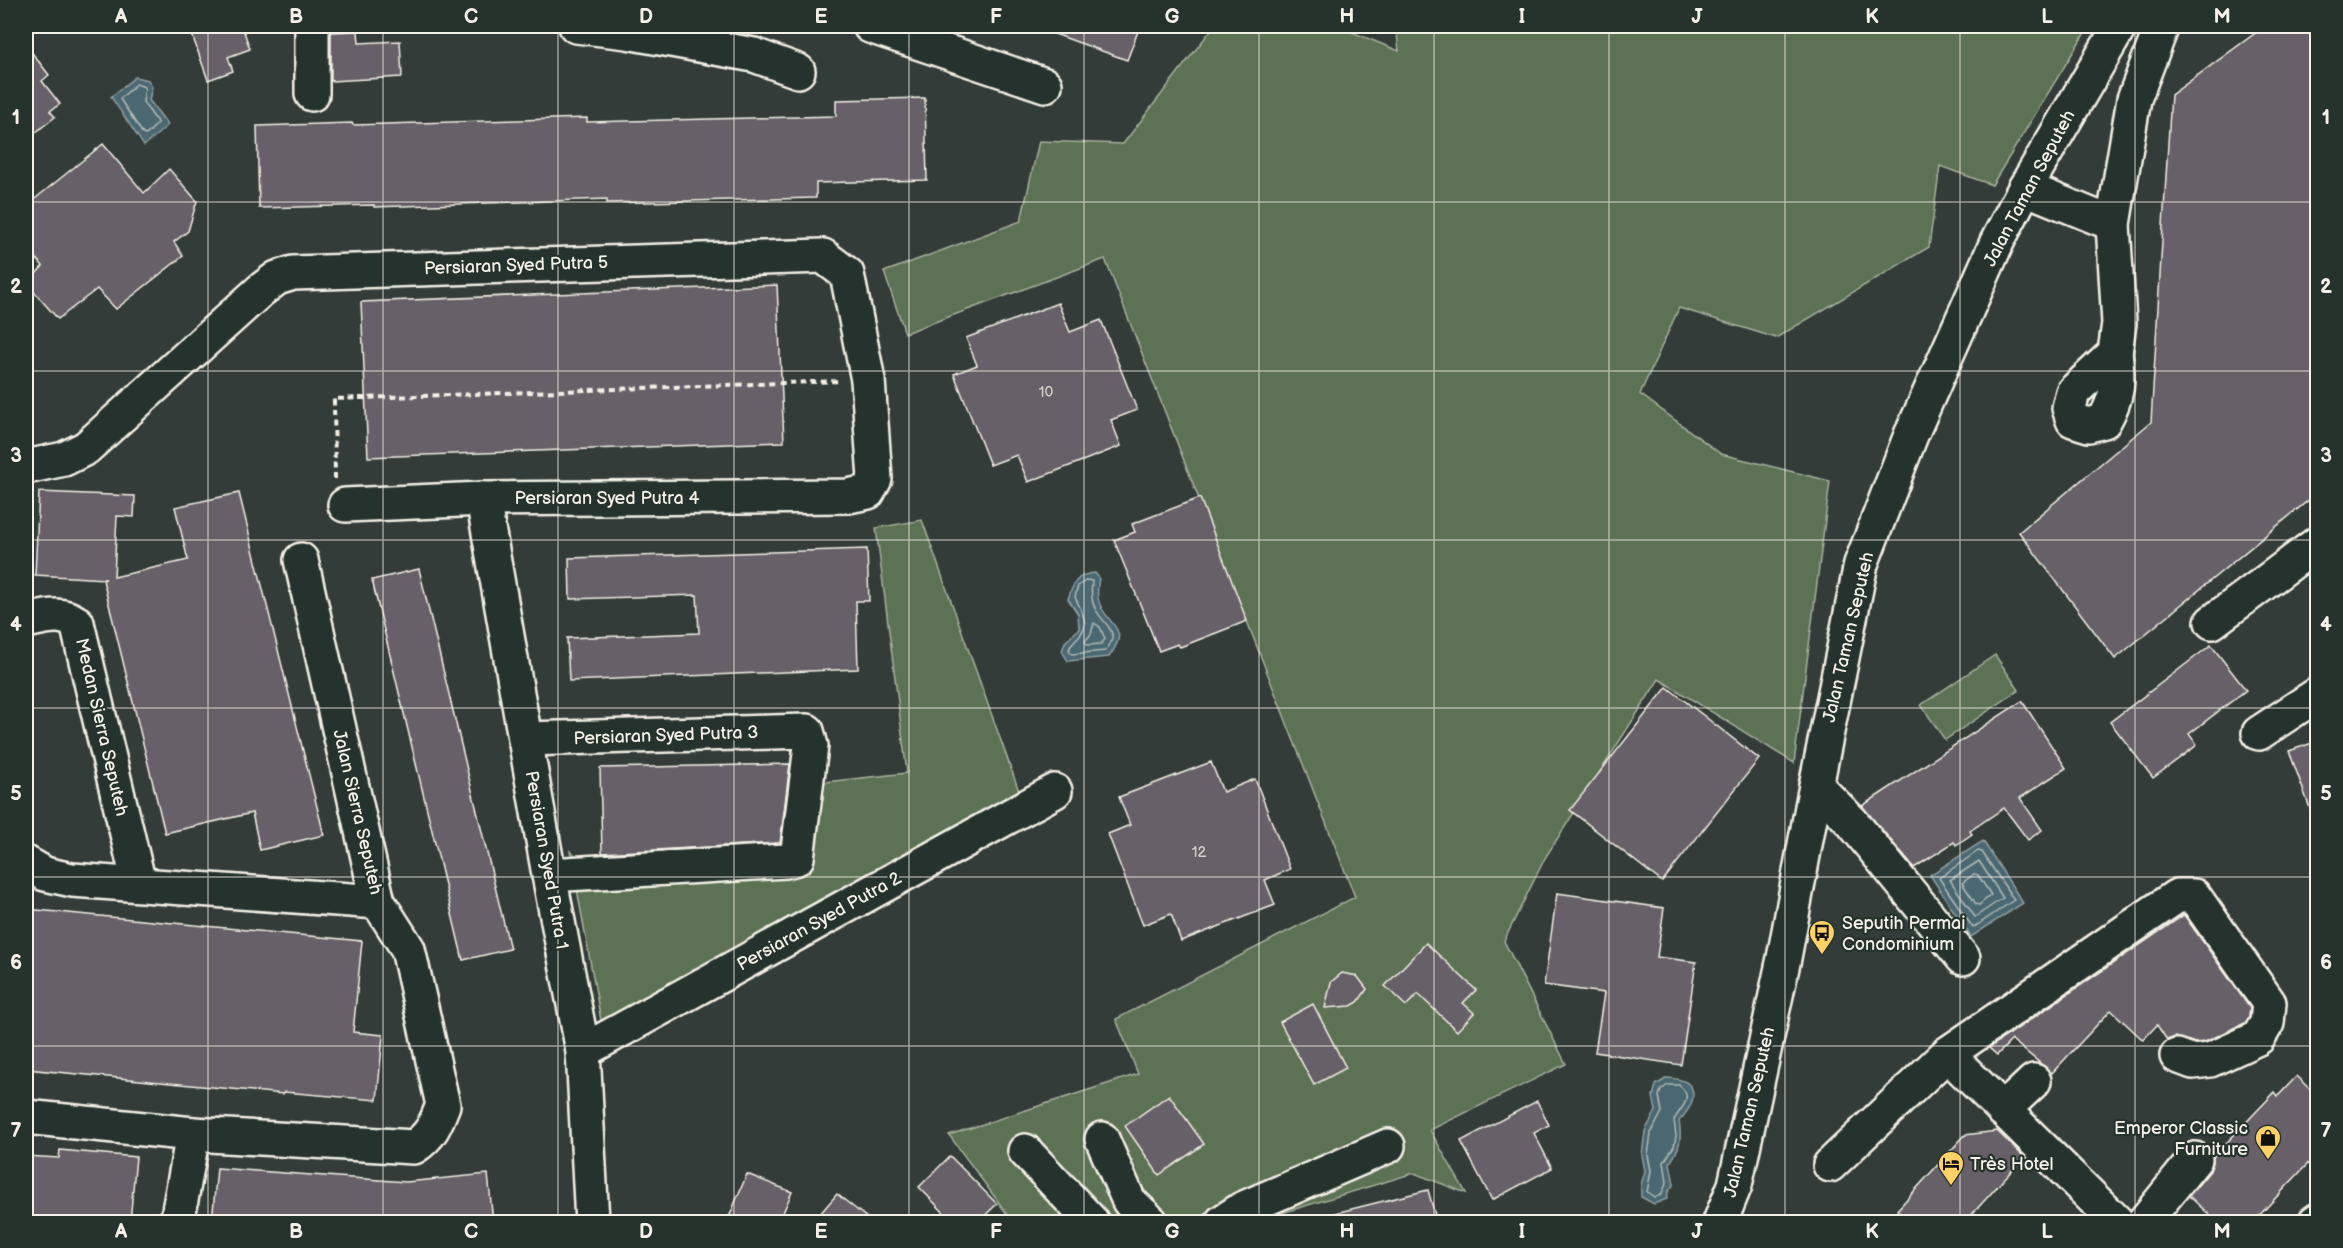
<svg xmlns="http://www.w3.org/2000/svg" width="2343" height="1248" font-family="'Balsamiq Sans',sans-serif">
	<rect width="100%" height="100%" fill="#333c39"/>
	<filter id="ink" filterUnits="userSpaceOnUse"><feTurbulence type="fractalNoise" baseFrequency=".0167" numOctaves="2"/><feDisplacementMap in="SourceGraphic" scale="12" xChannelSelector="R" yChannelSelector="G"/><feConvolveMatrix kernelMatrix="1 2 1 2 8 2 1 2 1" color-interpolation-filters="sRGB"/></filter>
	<g filter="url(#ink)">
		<g fill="#5d7154" stroke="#a8b19e" stroke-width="1.5">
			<path d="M1214 26H1337L1399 51 1396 26H2089L1992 185 1940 166 1929 247 1776 338 1679 308 1640 394 1721 454 1830 481 1794 763 1659 679 1545 858 1504 941 1566 1064 1430 1130 1466 1193 1414 1173 1252 1222H1013L949 1135 1138 1074 1116 1019 1355 897 1105 259 905 333 884 272 1021 221 1039 141 1123 144Z"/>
			<path d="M922 520 1020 794 602 1026 570 851 608 880 812 861 807 784 907 773 876 528Z"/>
			<path d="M1995 655 2019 690 1945 740 1921 705Z"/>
		</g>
		<g fill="#4c6872" stroke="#8f9fa1" stroke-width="1.5">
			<path d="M135 77 148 80 152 87 149 100 168 125 144 146 111 97Z"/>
			<path d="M1095 573 1099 578C1097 588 1096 598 1101 607 1114 630 1129 629 1109 657L1068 661 1062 651 1065 642 1079 629 1078 614 1068 599C1073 583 1077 574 1095 573Z"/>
			<path d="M1983 841 2023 903 1971 937 1930 875Z"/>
			<path d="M1667 1078C1701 1079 1698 1101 1679 1121 1682 1139 1680 1148 1670 1163L1674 1184 1668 1192 1667 1199 1654 1204 1641 1197V1185L1645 1171 1642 1155 1645 1131 1656 1111 1653 1096 1656 1085Z"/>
		</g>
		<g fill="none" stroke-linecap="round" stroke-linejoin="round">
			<g stroke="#b1bab9" stroke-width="1.5">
				<path d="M136 84 145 87 143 102 158 123 146 135 143 134 120 99Z"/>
				<path d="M1087 580 1092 581C1091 590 1091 602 1096 610 1105 626 1122 632 1105 651L1072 654 1069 651C1070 644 1073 643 1077 638 1092 625 1081 611 1075 597L1078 586Z"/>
				<path d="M1094 623 1100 627 1105 639 1101 644 1087 645 1085 641 1091 634Z"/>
				<path d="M1978 851 1982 852 2014 900 1973 928 1939 878Z"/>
				<path d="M1979 861 2003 898 1975 917 1950 880Z"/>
				<path d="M1974 874 1978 875 1991 895 1979 905 1976 904 1962 883Z"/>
				<path d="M1668 1085H1679C1695 1098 1681 1107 1674 1120L1676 1136 1674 1146 1664 1162 1667 1182 1661 1195 1655 1197 1647 1192 1651 1171 1648 1155 1651 1133 1662 1112 1659 1096 1661 1090Z"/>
			</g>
		</g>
		<g fill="#686068" stroke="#f4f1e8" stroke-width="1.5">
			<path d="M189 26H242L250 49 228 57 233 71 208 80Z"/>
			<path d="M1038 26H1140L1127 60 1038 28Z"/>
			<path d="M2265 26H2318V472L2316 494 2115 659 2019 532 2151 422 2171 95Z"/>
			<path d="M358 31 359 43 400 41 402 77 331 81V32Z"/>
			<path d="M26 45 49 75 42 81 60 104 50 111 55 117 26 140Z"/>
			<path d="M925 98 927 180 816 183V198L607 203V199L374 207V205L259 208 257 126 352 123 353 125 587 118V122L836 116V100Z"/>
			<path d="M103 144 144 193 169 169 197 201 188 231 174 242 183 256 116 309 97 289 58 319 27 284 43 266 26 247V206Z"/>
			<path d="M777 285 784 442 368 457 361 302Z"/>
			<path d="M1058 303 1070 332 1101 320 1137 410 1111 420 1121 446 1028 482 1017 455 990 465 954 374 977 365 966 338Z"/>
			<path d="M39 492 135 496 134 517 117 516 114 577 188 560 175 507 239 493 324 835 260 850 252 813 165 833 103 580 106 579 35 575Z"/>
			<path d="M1200 498 1247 621 1180 647 1178 644 1159 651 1114 540 1135 532 1132 524Z"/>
			<path d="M867 549 869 601H856L858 669 569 681 567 638 699 633 697 595 570 599 569 558Z"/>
			<path d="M419 569 510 949 463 960 372 580Z"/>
			<path d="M2211 645 2246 690 2189 734 2197 745 2153 778 2110 722Z"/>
			<path d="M1667 687 1759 759 1662 882 1570 810Z"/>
			<path d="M2022 701 2066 768 2020 798 2042 830 2028 840 2004 808 1970 831 1972 834 1956 845 1954 842 1914 868 1862 806Z"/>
			<path d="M2318 741V821L2315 822 2289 751Z"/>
			<path d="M1211 762 1223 792 1255 779 1290 869 1265 880 1275 905 1181 941 1171 914 1143 925 1108 834 1130 825 1119 797Z"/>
			<path d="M790 764 780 843 602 853 600 768Z"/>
			<path d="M1557 893 1664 908 1657 957 1696 962 1681 1065 1595 1052 1604 993 1544 985Z"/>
			<path d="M26 909 362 941 353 1032 383 1035 377 1100 284 1092 283 1094 26 1069Z"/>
			<path d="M2184 915 2250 1008 2249 1017 2245 1023 2205 1042 2195 1043 2175 1037 2167 1040 2157 1025 2143 1040 2111 1010 2052 1073 2012 1040 1997 1055 1989 1048Z"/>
			<path d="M1426 943 1476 990 1463 1003 1474 1013 1457 1031 1418 994 1406 1006 1385 986Z"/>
			<path d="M1342 973 1357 976 1367 989 1358 1002 1351 1006 1325 1008 1331 982Z"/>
			<path d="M1313 1004 1346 1068 1314 1085 1280 1022Z"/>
			<path d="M2297 1076 2318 1096V1153L2253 1222H2217L2189 1196 2210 1171 2213 1162V1157L2275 1092 2278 1096Z"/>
			<path d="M1169 1095 1204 1144 1159 1175 1125 1126Z"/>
			<path d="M1537 1101 1549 1125 1534 1133 1552 1168 1492 1200 1461 1141Z"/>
			<path d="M1997 1131 2024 1157 1965 1222H1911L1897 1210 1965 1135Z"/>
			<path d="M60 1150 136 1157 130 1222 26 1220V1156L59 1158Z"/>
			<path d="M950 1156 997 1204 978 1222H953L919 1187Z"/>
			<path d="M217 1168 406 1182 488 1174 493 1222H212Z"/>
			<path d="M747 1174 792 1192 779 1222H727Z"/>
			<path d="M1428 1190 1437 1222H1328L1327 1215Z"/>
			<path d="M837 1194 872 1222H813Z"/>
		</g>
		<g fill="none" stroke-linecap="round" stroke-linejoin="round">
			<defs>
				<g id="minor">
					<path d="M312 26V94"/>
					<path d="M576 26 627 32 754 55 798 71"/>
					<path d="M870 26 1045 85"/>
					<path d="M2025 188 2113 224"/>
					<path d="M2115 353 2119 323 2113 224 2134 99 2162 26"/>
					<path d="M2115 353C2119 382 2118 396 2104 421L2089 425 2073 420 2069 408 2073 392Z"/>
					<path d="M26 467 64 459 86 448 261 290 277 278 293 273 823 256 847 274 868 380 875 479 868 492 848 496 483 499 345 505"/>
					<path d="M483 499 549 875 583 1051 592 1222"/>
					<path d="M26 621C45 617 61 611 77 623L139 884"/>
					<path d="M2212 622 2318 543"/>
					<path d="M2259 733 2318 694"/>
					<path d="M525 739 807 731 811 746 797 858 786 861 549 875"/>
					<path d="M1816 786 1852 822 1963 958"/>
					<path d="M26 863 45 874 72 880 378 902"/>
					<path d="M583 1051 1055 791"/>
					<path d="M1947 1054 2117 1222"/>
					<path d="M2003 1110 2034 1081"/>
					<path d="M26 1117 193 1134 414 1147C431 1136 436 1123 443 1105L408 949 378 902 301 560"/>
					<path d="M1102 1139 1129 1201 1151 1222"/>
					<path d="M1025 1151 1092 1222"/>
					<path d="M1830 1165 1947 1054 2177 896H2194L2269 1003 2267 1023 2258 1038 2210 1060 2193 1062 2177 1056"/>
					<path d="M177 1222 193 1134"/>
					<path d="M1222 1222 1242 1209 1388 1146"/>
					<path d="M1720 1222 1735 1185 1784 958 1814 796 1861 564 1911 435 1997 242 2025 188 2120 26"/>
					<path d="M2144 1222 2195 1159"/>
					<path d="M2315 1222 2318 1220"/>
				</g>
			</defs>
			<use href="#minor" stroke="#f4f1e8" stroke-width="38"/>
			<path stroke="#f4f1e8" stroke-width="4" stroke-dasharray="6 4.5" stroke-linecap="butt" d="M335 479 334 399 841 381"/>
			<use href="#minor" stroke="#26332d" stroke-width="33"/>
		</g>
	</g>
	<path fill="none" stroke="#f4f1e8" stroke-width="1.5" stroke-opacity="0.55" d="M208 26V1222M383 26V1222M558 26V1222M734 26V1222M909 26V1222M1084 26V1222M1259 26V1222M1434 26V1222M1609 26V1222M1785 26V1222M1960 26V1222M2135 26V1222M26 202H2318M26 371H2318M26 540H2318M26 708H2318M26 877H2318M26 1046H2318"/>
	<defs>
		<symbol id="bus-pin" viewBox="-11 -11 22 30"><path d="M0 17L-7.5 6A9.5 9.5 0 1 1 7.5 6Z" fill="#ffd166" stroke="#26332d"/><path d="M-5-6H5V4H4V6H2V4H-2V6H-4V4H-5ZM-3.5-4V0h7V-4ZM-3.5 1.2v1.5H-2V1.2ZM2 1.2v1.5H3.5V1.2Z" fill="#111"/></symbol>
		<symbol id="shop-pin" viewBox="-11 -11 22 30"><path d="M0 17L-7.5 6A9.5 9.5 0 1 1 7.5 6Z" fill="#ffd166" stroke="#26332d"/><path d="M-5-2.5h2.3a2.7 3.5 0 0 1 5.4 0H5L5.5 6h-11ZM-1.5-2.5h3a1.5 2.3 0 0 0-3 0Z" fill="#111"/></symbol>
		<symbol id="hotel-pin" viewBox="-11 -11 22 30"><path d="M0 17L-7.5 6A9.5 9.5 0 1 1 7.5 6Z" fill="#ffd166" stroke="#26332d"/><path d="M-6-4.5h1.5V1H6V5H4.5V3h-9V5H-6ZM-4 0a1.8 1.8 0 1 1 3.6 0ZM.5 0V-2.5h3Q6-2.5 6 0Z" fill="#111"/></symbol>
	</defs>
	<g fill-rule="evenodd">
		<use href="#bus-pin" x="1807" y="918" width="30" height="40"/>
		<use href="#shop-pin" x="2253" y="1123" width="30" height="40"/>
		<use href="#hotel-pin" x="1936" y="1149" width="30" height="40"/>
	</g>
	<g text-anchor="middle" stroke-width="4.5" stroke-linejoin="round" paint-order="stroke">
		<g font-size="15" fill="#d1cdc8">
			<text x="1046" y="397">10</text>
			<text x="1199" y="857">12</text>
		</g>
		<g font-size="18" fill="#f4f1e8" stroke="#26332d">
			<text transform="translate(2029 188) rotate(-62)" y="6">Jalan Taman Seputeh</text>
			<text transform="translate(516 265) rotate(-2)" y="6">Persiaran Syed Putra 5</text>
			<text x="607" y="504">Persiaran Syed Putra 4</text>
			<text transform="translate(1848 637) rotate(-77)" y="6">Jalan Taman Seputeh</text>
			<text transform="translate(102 727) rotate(77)" y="6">Medan Sierra Seputeh</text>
			<text transform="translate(666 735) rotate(-2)" y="6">Persiaran Syed Putra 3</text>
			<text transform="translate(358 812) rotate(77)" y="6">Jalan Sierra Seputeh</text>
			<text transform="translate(547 860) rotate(80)" y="6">Persiaran Syed Putra 1</text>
			<text transform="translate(819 921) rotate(-29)" y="6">Persiaran Syed Putra 2</text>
			<text transform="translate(1749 1112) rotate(-77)" y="6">Jalan Taman Seputeh</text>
		</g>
		<g font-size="18" fill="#f4f1e8" stroke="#26332d" text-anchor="start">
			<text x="1842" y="929">Seputih Permai<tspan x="1842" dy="21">Condominium</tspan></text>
			<text x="2248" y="1134" text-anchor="end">Emperor Classic<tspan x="2248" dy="21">Furniture</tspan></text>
			<text x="1970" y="1170">Très Hotel</text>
		</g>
	</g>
	<rect width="2343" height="1248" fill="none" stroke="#26332d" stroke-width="66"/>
	<rect x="33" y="33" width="2277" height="1182" fill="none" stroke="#f4f1e8" stroke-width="2"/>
	<g font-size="20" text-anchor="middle" font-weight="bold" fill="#f4f1e8">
		<text x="121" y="23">A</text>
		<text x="296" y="23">B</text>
		<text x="471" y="23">C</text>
		<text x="646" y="23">D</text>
		<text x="821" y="23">E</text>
		<text x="996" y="23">F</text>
		<text x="1172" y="23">G</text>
		<text x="1347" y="23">H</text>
		<text x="1522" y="23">I</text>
		<text x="1697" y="23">J</text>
		<text x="1872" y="23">K</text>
		<text x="2047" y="23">L</text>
		<text x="2222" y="23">M</text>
		<text x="16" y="124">1</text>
		<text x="2326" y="124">1</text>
		<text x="16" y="293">2</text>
		<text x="2326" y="293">2</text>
		<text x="16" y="462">3</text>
		<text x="2326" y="462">3</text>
		<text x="16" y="631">4</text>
		<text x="2326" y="631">4</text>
		<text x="16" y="800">5</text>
		<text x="2326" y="800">5</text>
		<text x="16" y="969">6</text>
		<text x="2326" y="969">6</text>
		<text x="16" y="1137">7</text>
		<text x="2326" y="1137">7</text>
		<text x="121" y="1238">A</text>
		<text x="296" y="1238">B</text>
		<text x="471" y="1238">C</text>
		<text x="646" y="1238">D</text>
		<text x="821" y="1238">E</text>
		<text x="996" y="1238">F</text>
		<text x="1172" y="1238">G</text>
		<text x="1347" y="1238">H</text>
		<text x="1522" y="1238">I</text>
		<text x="1697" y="1238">J</text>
		<text x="1872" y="1238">K</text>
		<text x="2047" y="1238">L</text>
		<text x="2222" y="1238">M</text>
	</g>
</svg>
